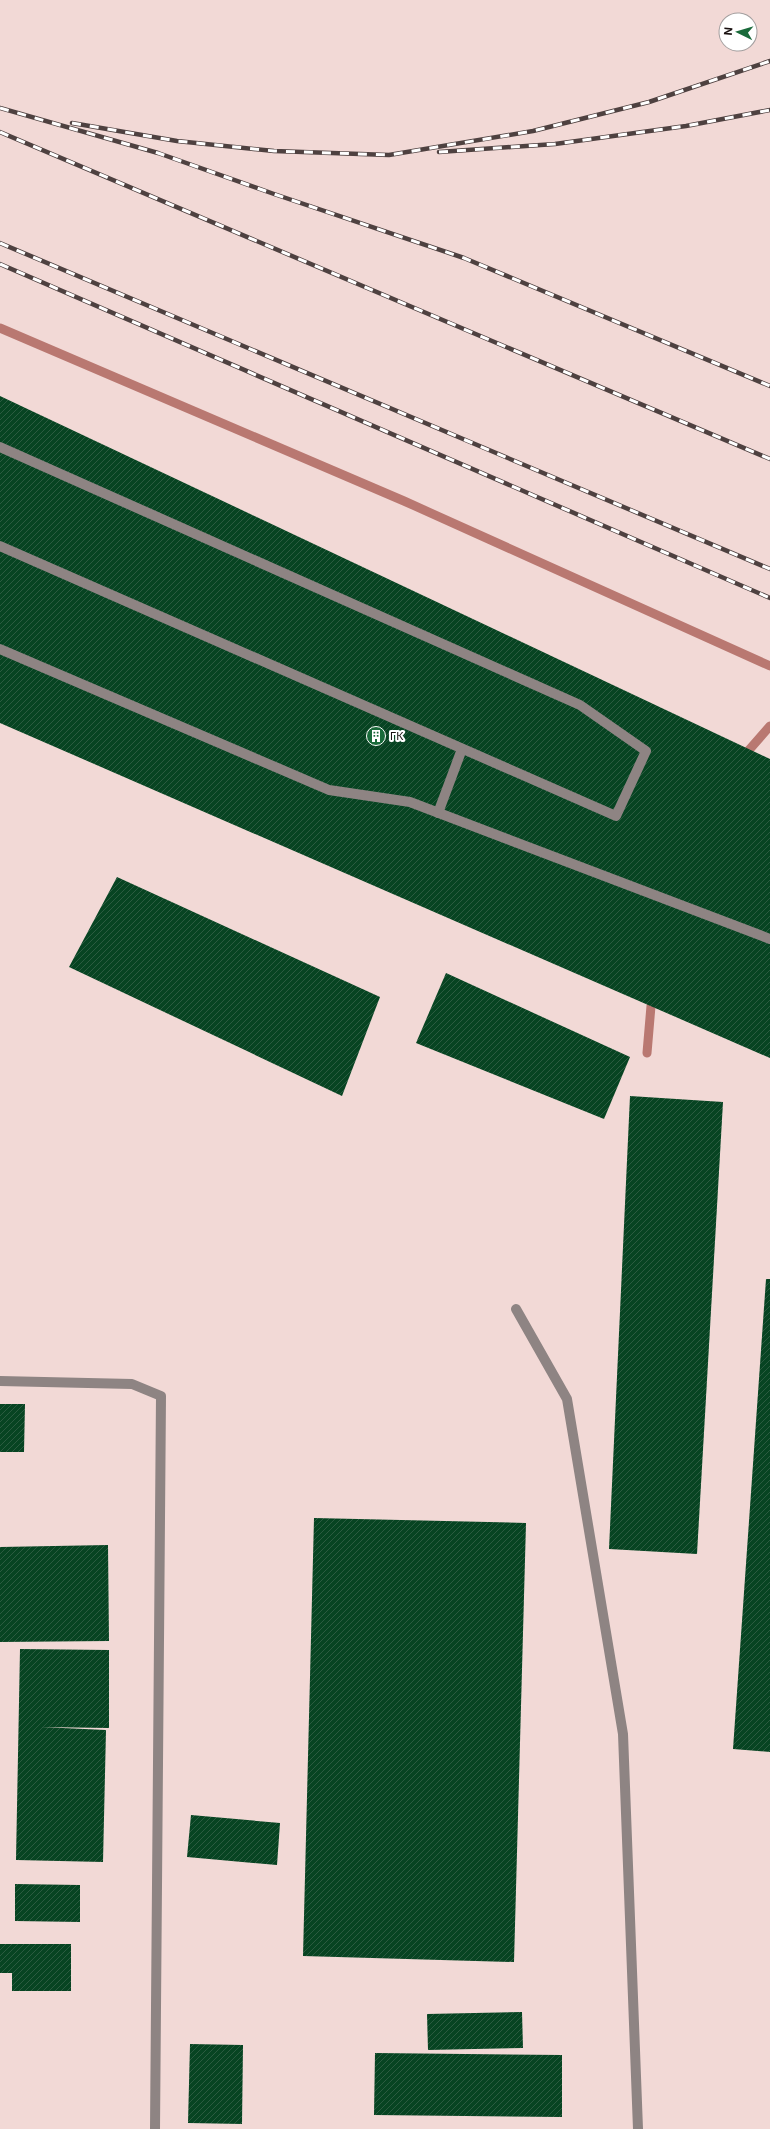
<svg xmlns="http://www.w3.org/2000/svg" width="770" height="2129" font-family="Inter,sans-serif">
	<defs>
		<pattern id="building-hatch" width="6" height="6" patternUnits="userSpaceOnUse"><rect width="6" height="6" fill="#074422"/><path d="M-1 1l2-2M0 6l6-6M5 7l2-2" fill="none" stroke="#2b5b40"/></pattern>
	</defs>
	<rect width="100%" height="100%" fill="#f2d9d6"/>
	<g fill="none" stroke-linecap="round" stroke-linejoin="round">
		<g stroke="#b97871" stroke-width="9">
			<path d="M0 328 404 501 770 666"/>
			<path d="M749 750 770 726"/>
			<path d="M647 1053 651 1006"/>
		</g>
	</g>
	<g fill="url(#building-hatch)">
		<path d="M0 396 770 759V1058L0 723Z"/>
		<path d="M117 877 380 997 342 1096 69 967Z"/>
		<path d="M446 973 630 1057 604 1119 416 1043Z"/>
		<path d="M630 1096 723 1102 697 1554 609 1549Z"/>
		<path d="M766 1279H770V1752L733 1749Z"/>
		<path d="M0 1404H25L24 1452H0Z"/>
		<path d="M314 1518 526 1523 514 1962 303 1956Z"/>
		<path d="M108 1545 109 1641 0 1642V1547Z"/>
		<path d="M20 1649 109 1650V1728L41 1727 106 1730 103 1862 16 1860Z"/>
		<path d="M191 1815 280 1823 277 1865 187 1857Z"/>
		<path d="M15 1884 80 1885V1922L15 1921Z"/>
		<path d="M0 1944H71V1991H12V1973H0Z"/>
		<path d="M522 2012 523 2048 428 2050 427 2014Z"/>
		<path d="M190 2044 243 2045 242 2124 188 2123Z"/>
		<path d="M375 2053 562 2055V2117L374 2115Z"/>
	</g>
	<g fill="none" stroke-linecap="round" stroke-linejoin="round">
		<g stroke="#8e8483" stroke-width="10">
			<path d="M0 447 580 705 646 751 616 816 0 546"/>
			<path d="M0 649 329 790 410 802 770 939"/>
			<path d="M438 813 462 749"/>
			<path d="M516 1309 567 1399 623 1734 638 2129"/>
			<path d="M0 1381 132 1384 161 1396 155 2129"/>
		</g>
		<defs>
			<g id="rail">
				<path d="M0 108 158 153 274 194 464 258 770 386"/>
				<path d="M72 123 177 141 274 151 389 155 533 131 649 102 770 61"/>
				<path d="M0 132 770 459"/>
				<path d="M439 152 555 144 686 126 770 110"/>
				<path d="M0 243 770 569"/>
				<path d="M0 264 770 598"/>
			</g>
		</defs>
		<use href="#rail" stroke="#4e4140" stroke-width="4.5"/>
		<use href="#rail" stroke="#fff" stroke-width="3" stroke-dasharray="9" stroke-linecap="butt"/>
	</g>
	<defs>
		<symbol id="building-disc" viewBox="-11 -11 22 22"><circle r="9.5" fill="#196a3a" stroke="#fff"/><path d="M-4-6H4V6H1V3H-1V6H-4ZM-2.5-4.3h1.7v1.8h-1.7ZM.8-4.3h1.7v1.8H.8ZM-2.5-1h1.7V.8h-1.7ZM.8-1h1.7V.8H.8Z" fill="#fff"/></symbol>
	</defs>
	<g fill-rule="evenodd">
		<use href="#building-disc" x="365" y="725" width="22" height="22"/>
	</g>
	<g text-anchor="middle" stroke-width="4" stroke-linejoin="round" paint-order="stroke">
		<g font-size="11" fill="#19100f" stroke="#fff" text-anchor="start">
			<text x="390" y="740">ГК</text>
		</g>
	</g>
	<g transform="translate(738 32) rotate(275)"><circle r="19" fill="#ffffff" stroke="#a39f9f"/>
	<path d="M0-3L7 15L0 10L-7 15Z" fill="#196a3a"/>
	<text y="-6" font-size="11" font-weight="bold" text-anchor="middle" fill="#19100f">N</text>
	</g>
</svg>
